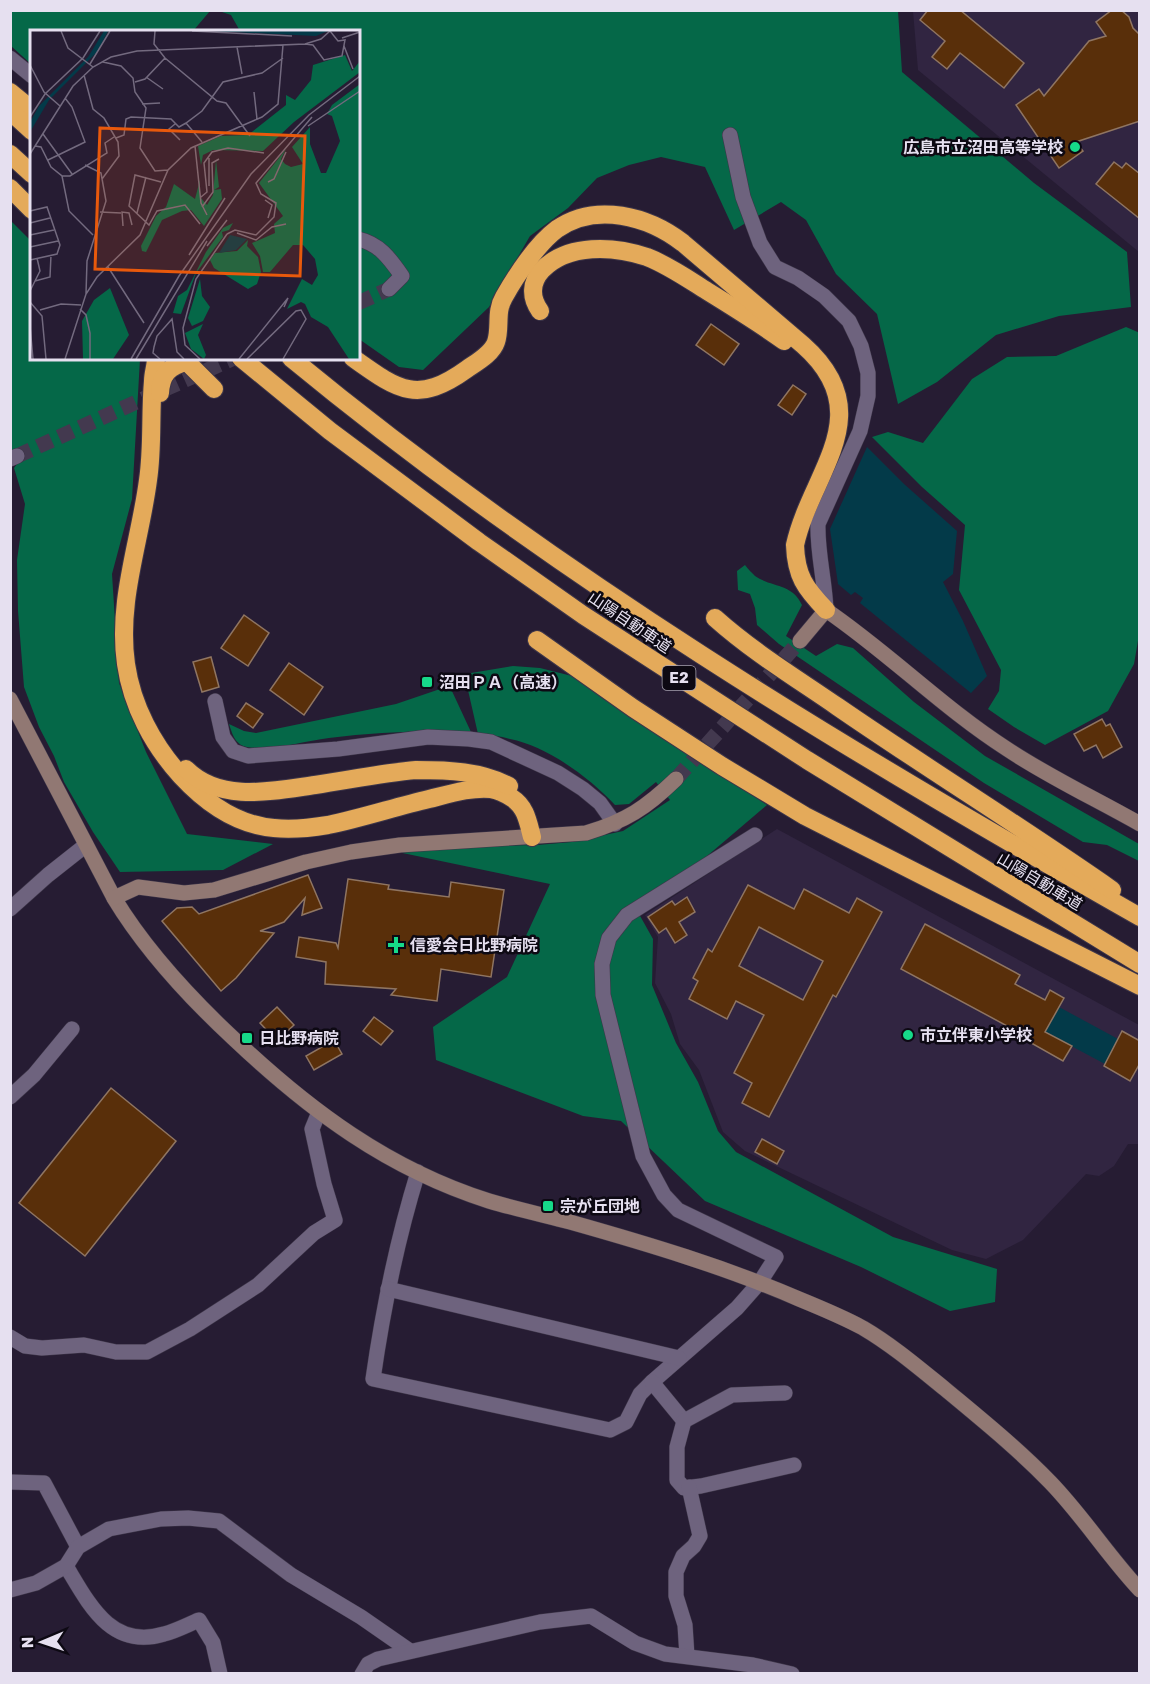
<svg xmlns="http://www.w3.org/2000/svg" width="1150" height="1684" font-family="Rubik,'Noto Sans JP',sans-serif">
	<rect width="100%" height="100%" fill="#261c33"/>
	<g fill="#312541">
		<path d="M913 11H1139V252L918 70Z"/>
		<path d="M777 829 1139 1025V1144H1128L1114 1166 1099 1176 1086 1174 1023 1240 986 1259 952 1250 745 1151 723 1132 699 1070 680 1044 671 1014 655 983 658 937 645 915Z"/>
	</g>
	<g fill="#056848">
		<path d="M11 10H210V11L193 31 32 32 31 64 11 46Z"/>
		<path d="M219 11H898L902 72 1034 183 1127 252 1131 307 1059 316 996 335 937 382 898 404 877 314 836 274 806 220 781 202 734 230 705 167 661 157 629 165 597 178 568 208 530 236 489 307 423 370 399 367 359 339 358 32 240 31 231 15Z"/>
		<path d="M10 220 31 241 32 358 140 359 132 499 112 574 119 683 146 752 187 834 273 844 223 870 120 872 93 832 64 782 54 756 39 727 24 687 18 611 17 560 25 504 14 468 21 459 10 453Z"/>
		<path d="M1126 327 1140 333V629L1134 664 1108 711 1045 745 1014 727 988 709 999 691 1001 670 959 590 965 525 922 487 872 437 888 432 923 443 972 379 1007 357 1056 356Z"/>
		<path d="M745 565C748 569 752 573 755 576 773 588 792 583 802 605L786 636 816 656 837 644 853 648 914 702 985 756 1139 844V861L1107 845 1083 842 984 783 779 644 757 625 755 608 750 594 738 590 737 571Z"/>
		<path d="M513 666 540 668 576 677 634 718 767 805 639 914 653 939 652 985 676 1043 698 1082 718 1131 736 1152 893 1237 997 1269 995 1302 950 1311 861 1267 705 1201 621 1121 583 1116 436 1060 433 1027 507 977 550 884 393 851 461 846 537 845 572 842 623 831 670 800 656 782 629 804 615 805C590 778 547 746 510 739 500 736 489 735 478 734L465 677 471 673Z"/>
		<path d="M443 688 451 689 471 732C424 730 376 732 329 738 302 741 273 752 247 747 235 745 232 733 229 724L244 731 256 733 396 704Z"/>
	</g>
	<g fill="#033a49">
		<path d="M867 447 904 484 957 531 953 574 943 582 963 621 987 676 971 693 860 603 863 598 855 592 851 595 838 584 830 529Z"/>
		<path d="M1059 1007 1118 1039 1105 1064 1045 1032Z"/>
	</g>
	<g fill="#592f0a" stroke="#8f7562" stroke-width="1.5" fill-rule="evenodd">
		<path d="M928 10H960L1024 63 1004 88 960 53 947 69 932 57 945 41 920 20Z"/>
		<path d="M1112 10H1121L1129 17 1133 28 1140 35V121L1076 142 1083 151 1059 168 1016 105 1039 89 1044 96 1089 41 1106 36 1096 22Z"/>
		<path d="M1114 162 1122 168 1126 163 1140 174V219L1096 184Z"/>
		<path d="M711 324 739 344 724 365 696 345Z"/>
		<path d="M793 385 806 394 792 415 778 405Z"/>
		<path d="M244 615 269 633 248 666 221 648Z"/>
		<path d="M211 657 219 687 202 692 193 662Z"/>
		<path d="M289 663 323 687 304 715 270 690Z"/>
		<path d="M246 703 263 714 253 728 237 716Z"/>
		<path d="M1102 719 1106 726 1110 724 1122 747 1103 758 1096 745 1084 751 1074 734Z"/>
		<path d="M308 875 322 908 302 915 305 898 284 922 260 931 274 933 236 978 221 991 162 921 177 908 192 907 199 914Z"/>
		<path d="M348 879 389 885 388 889 449 897 451 882 504 890 491 977 441 969 437 1001 391 995 396 989 325 984 326 962 296 957 299 937 336 943 338 948Z"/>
		<path d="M748 885 794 909 804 889 849 913 857 898 882 912 836 997 833 995 769 1117 742 1103 752 1083 734 1073 764 1015 736 1001 727 1019 689 999 698 981 693 978 708 949 712 952ZM759 927 823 961 803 1000 739 966Z"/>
		<path d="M687 897 695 912 679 922 687 935 675 943 666 928 659 933 648 917 672 901 675 905Z"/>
		<path d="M925 924 1020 975 1015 984 1045 1000 1050 990 1064 998 1045 1032 1072 1046 1063 1061 1010 1031 1011 1028 901 969Z"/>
		<path d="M277 1007 294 1025 277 1041 260 1023Z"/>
		<path d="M374 1017 393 1031 381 1045 363 1031Z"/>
		<path d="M1122 1031 1140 1041V1063L1130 1081 1104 1066Z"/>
		<path d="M334 1040 342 1054 314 1070 306 1056Z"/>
		<path d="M111 1088 176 1141 85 1256 19 1203Z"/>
		<path d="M762 1139 784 1151 777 1164 755 1152Z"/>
	</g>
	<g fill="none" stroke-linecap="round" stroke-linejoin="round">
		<g stroke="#43394f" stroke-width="15" stroke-dasharray="15 8" stroke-linecap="butt">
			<path d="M358 303 389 289"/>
			<path d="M17 456 234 358"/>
		</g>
		<path stroke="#43394f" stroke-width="15" stroke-dasharray="15 8" stroke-linecap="butt" d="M676 779 800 641"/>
		<defs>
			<g id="street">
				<path d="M10 58 32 76"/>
				<path d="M730 135 743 197 760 243 775 267 798 278 824 296 849 321 861 346 868 373V396L860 431 818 524C817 552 825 581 826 610"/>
				<path d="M358 239C380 244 390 259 402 276L389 289"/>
				<path d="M10 459 17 456"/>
				<path d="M215 701 223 737 233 751 248 756 338 749 428 737 469 739 491 742 558 773 583 789 600 803 615 824"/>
				<path d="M10 909 48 875 86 845"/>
				<path d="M10 1097 34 1075 72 1029"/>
				<path d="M418 1172C397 1240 383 1309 373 1379L610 1430 626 1422 640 1394 652 1382 737 1308 760 1282 776 1257 678 1210 664 1195 643 1156 603 995 602 964 609 938 627 915 755 835"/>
				<path d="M388 1289 679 1358"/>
				<path d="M10 1337 25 1346 42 1348 84 1345 116 1352H147L190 1329 258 1285 314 1233 335 1220 324 1184 312 1129 319 1112"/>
				<path d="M652 1382 684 1421"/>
				<path d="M785 1393 732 1395 684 1421 677 1447V1480L684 1488 701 1486 794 1465"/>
				<path d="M10 1482 44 1483 78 1547"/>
				<path d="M66 1566C89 1604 111 1650 164 1634 176 1631 187 1625 199 1620L213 1643 220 1674"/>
				<path d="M10 1590 36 1583 66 1566 78 1547 109 1529 161 1519 188 1518 219 1521 291 1575 361 1617 410 1651"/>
				<path d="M687 1656 685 1625 676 1596V1572L683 1556 694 1546 700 1536 689 1487"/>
				<path d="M362 1674 368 1664 378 1659 540 1622 591 1616 635 1643 665 1654 753 1665 792 1674"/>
			</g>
			<g id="secondary">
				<path d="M800 641 826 610C889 653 943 708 1007 749 1049 777 1096 799 1140 824"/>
				<path d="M10 699 114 898C146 951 188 996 233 1038 309 1110 388 1169 489 1201 516 1209 543 1215 570 1222 648 1244 725 1267 799 1299 821 1308 843 1317 863 1328 892 1345 919 1368 945 1389 981 1419 1017 1448 1050 1482 1083 1516 1108 1556 1140 1590"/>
				<path d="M114 898 138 887 184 893 214 890 306 862 351 852 400 845 586 833C626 821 646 808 676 779"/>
			</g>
			<g id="highway">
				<path d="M10 92 32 110"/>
				<path d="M10 111 32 131"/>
				<path d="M10 154 32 174"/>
				<path d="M10 188 32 210"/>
				<path d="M540 311C530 297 531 282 542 270 568 243 614 246 647 257 668 265 688 279 707 291 733 307 759 323 784 341"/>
				<path d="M156 358C156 366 153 373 153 381 150 414 153 447 148 480 140 542 117 601 126 664 132 706 153 745 181 776 206 803 237 825 274 828 292 830 310 828 328 825 362 818 395 807 429 799 449 794 471 787 491 789 498 790 506 794 512 798 526 807 528 822 532 837"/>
				<path d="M183 358 214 389"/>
				<path d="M241 358 330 431 479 542 583 615 807 760 1140 964"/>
				<path d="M291 358C553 574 845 750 1140 917"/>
				<path d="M353 358C398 390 417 405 467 369 477 362 492 354 496 342 501 327 495 312 504 297 516 276 537 244 557 229 596 202 648 216 683 243L803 345C881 414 811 472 795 545 796 576 805 588 826 610"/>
				<path d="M160 393C161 374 169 366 187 362"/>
				<path d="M715 618C753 652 796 678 838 707 928 769 1022 827 1112 890"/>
				<path d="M537 640 633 708 722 766 805 816 1140 986"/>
				<path d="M186 769C220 803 273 791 315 785 349 780 382 773 416 770 448 770 481 771 509 786"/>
			</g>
		</defs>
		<use href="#street" stroke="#3e3649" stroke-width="16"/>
		<use href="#secondary" stroke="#3e3649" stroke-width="16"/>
		<use href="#highway" stroke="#3e3649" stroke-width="20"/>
		<use href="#street" stroke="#6e637e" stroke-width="15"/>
		<use href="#secondary" stroke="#917873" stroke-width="15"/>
		<use href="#highway" stroke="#e4aa5a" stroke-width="18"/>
	</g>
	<g fill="#16d989" stroke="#0d0913" stroke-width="2">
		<circle cx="1075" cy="147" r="6"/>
		<rect x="421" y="676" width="12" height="12" rx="3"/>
		<path d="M393 936h6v6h6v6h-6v6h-6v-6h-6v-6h6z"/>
		<circle cx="908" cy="1035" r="6"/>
		<rect x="241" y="1032" width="12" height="12" rx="3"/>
		<rect x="542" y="1200" width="12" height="12" rx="3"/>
	</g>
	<g text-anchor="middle" stroke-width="5" stroke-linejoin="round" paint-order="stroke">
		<rect fill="#0d0913" stroke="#a5a0ae" stroke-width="1.5" x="662.5" y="666" width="33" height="24" rx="4.5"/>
		<g font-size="15" font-weight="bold" fill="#e6e0f0">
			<text x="679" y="683">E2</text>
		</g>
		<g font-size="16" font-weight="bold" fill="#e6e0f0" stroke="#0d0913" text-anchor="start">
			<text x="1063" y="153" text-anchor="end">広島市立沼田高等学校</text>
			<text x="439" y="688">沼田ＰＡ（高速）</text>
			<text x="410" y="951">信愛会日比野病院</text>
			<text x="920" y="1041">市立伴東小学校</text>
			<text x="259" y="1044">日比野病院</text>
			<text x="560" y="1212">宗が丘団地</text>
		</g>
		<g font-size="16" fill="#e6e0f0" stroke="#0d0913">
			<text transform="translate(630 622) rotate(34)" y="6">山陽自動車道</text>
			<text transform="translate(1040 881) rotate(31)" y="6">山陽自動車道</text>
		</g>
	</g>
	<g transform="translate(30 30)">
		<rect width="330" height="330" fill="#261c33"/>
		<path d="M315 25 322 41 330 31V42L264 92 233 121 183 120 173 125 171 135 168 116 191 106 218 105 256 75V65L265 70 281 50 283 35ZM330 54V329H319L298 297 281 287 275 274 271 272 257 279 272 249 282 255 288 245 285 229 273 215H263L240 242H233L230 226 222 213 245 203 244 194 253 186 229 153 256 119 251 129 255 134 261 137 273 134 262 117 280 97V114L291 143H296L310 111 302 86 297 84 302 75ZM186 130 189 157 184 160 191 159 192 169 174 196 161 180 152 181 132 190 116 222 112 221 111 216 126 186 136 177 144 154 165 169 170 150V167L177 175 183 165ZM203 193 199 200 192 202 193 207 166 243 151 284 143 283 148 266 157 260 176 222 193 198ZM218 210 217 216 228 227 231 242 227 254 218 259 184 238 180 230 185 223 207 221ZM170 249 172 266 180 277 173 291 162 296 158 288ZM80 258 99 305 83 329H53L52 291 64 270ZM173 294 168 305 176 325 174 329 161 319 155 303Z" fill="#056848"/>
		<path d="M74 1H78L68 21 19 70 0 102V92L9 76 58 27ZM181 1H298L286 6ZM200 205 217 209 206 220 189 223Z" fill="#033a49"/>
		<path fill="none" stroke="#736a7f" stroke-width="1.5" d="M31 1 38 18 63 37M125 1 124 14 135 28 187 71 196 73 220 106M162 1 262 6M312 8 330 2M275 14 283 15 294 30 312 26 315 10 308 11 300 1M314 16 323 39M207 17 212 44M73 32 91 36 103 48 105 62 116 78 110 118 125 141 138 140M60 34 80 1M0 35 14 62 30 76M54 45 63 79 74 88 88 112 89 126 72 149M116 47 133 59M105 52 115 49 135 28M224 62 227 89M112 74 130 73M0 87 15 64 53 28 70 1M156 93 172 112M145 94 139 99 150 110M278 96 330 61M13 104 42 144M86 108 94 105 96 89 101 87 141 89 149 97 156 93 172 81 193 52 232 43 253 28M5 116 11 117 21 137 32 146 39 181 63 205M165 116 171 173 177 185M0 124 43 56 63 37 81 27 107 21 275 14 291 9 300 1M179 128V156M18 130 55 112 42 77 35 68M55 135 71 143 76 171 57 231 56 264M32 146H40L77 123 75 113 84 107M131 152 105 145 99 176 119 195 127 181 155 175 170 194M238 152 244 149 256 122M171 167 177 162 174 133 182 122 198 118 234 123M235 170 242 175 238 188M172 177 183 162 182 133 189 129M0 181 17 177 30 215 27 224 0 230M70 182 91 183M107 183 116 147M0 193 20 188M93 196 92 182 99 183 102 195M207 203 226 210 242 197 256 194M197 204 205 200 226 205 244 187 246 173 231 164 226 153 282 87M0 205 24 200M177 216 197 190M0 217 28 211M159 225 195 168M78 237 114 293M5 251 20 247 21 225M0 261 10 241 7 228M0 272 12 286 16 329M50 279 56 285 60 303V329M10 280 31 274 51 275M0 296 3 329M35 329 56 264 67 247 110 205 138 140 161 118 232 87 248 74 253 15M101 329 149 246 221 144 279 85 330 46M106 329 177 211M130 329 123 323 124 317 127 306 142 289 147 322 154 329M170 329 155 315 153 298 166 249 197 204M209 329 258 268 254 277M217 329 266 281 271 280 276 289 253 329"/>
		<path fill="#e8590c" fill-opacity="0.15" stroke="#e8590c" stroke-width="3" d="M70 98 275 106 270 246 65 239Z"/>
		<rect width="330" height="330" fill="none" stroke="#e6e0f0" stroke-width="3"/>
	</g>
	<rect width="1150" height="1684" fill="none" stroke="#e6e0f0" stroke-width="24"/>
	<g transform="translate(42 1642) rotate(268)" stroke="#0d0913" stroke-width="4.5" paint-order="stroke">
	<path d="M0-4.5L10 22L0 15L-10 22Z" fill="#e6e0f0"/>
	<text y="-9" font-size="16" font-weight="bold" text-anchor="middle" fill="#e6e0f0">N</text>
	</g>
</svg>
